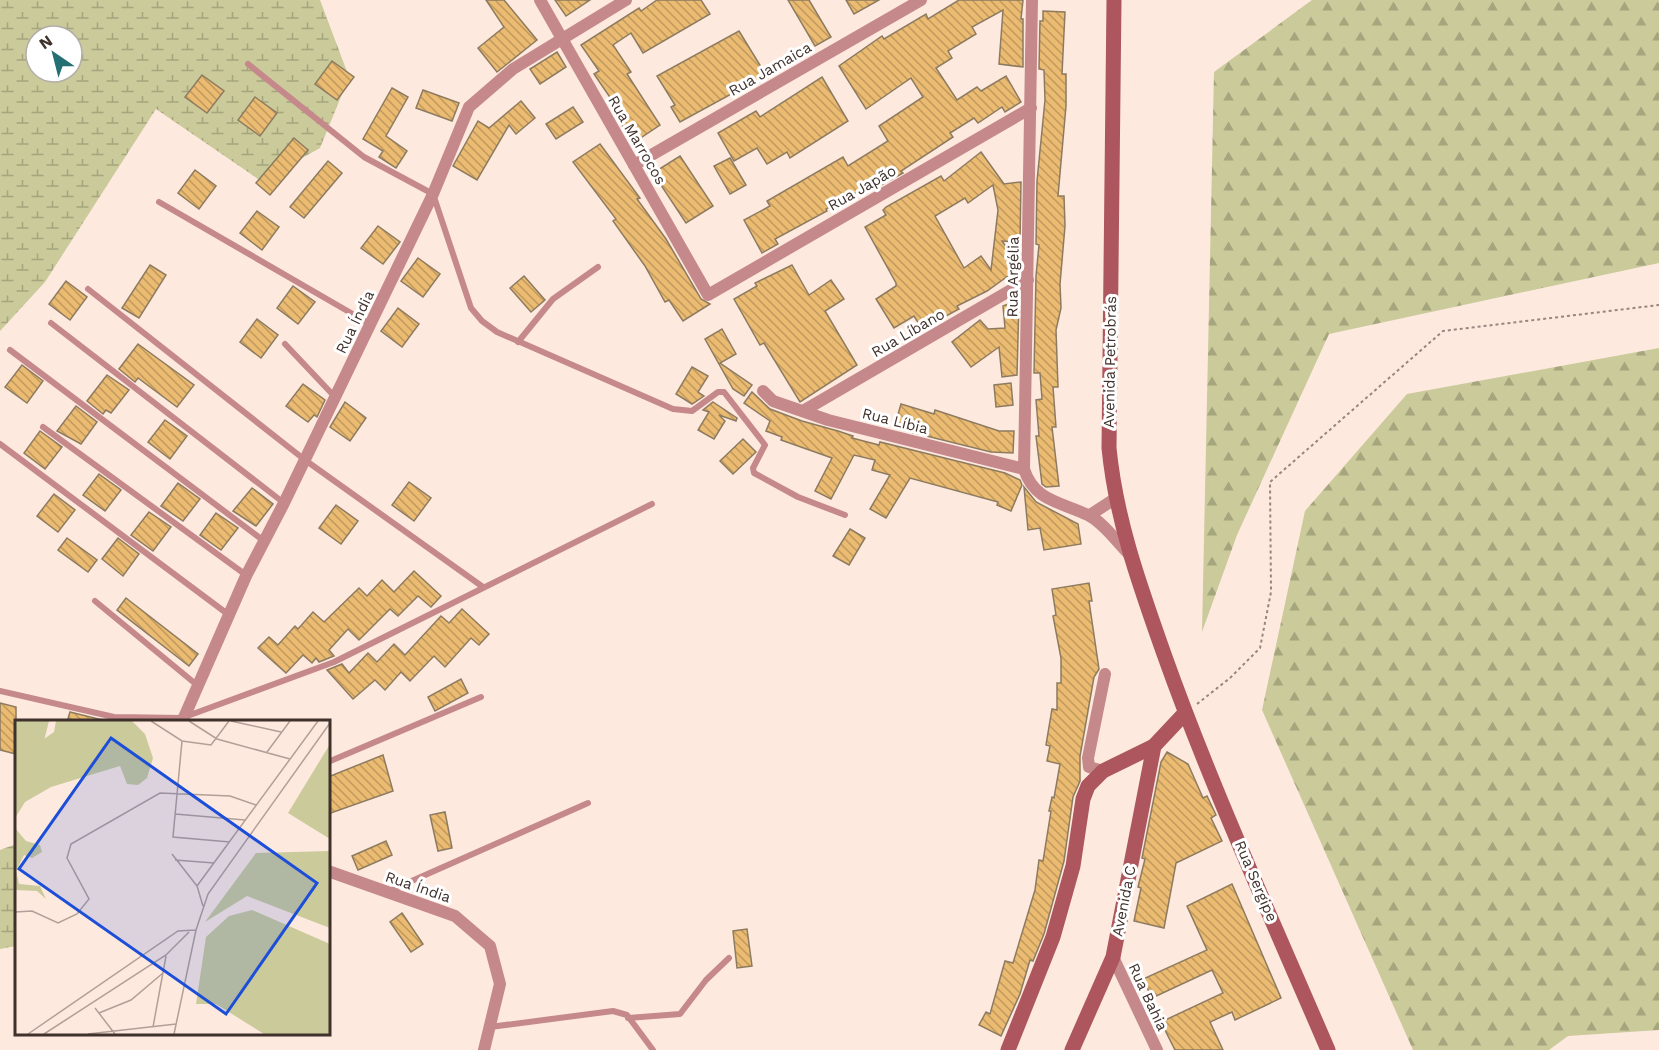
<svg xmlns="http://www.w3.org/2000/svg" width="1659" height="1050" font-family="'Work Sans',sans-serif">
	<defs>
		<pattern id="forest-firs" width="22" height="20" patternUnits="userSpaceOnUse" patternTransform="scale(1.5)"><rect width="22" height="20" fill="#caca9a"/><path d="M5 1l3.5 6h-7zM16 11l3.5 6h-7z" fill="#a5a57e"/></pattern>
		<pattern id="wetland-marsh" width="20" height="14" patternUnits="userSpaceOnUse" patternTransform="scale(1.5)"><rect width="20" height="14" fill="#caca9a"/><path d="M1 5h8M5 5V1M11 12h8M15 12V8" fill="none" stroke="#a5a57e"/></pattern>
		<pattern id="building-back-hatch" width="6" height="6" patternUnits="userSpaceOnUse" patternTransform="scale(1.5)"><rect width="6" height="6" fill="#ebbb72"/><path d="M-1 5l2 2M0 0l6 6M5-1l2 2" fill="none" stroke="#c0995e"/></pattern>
	</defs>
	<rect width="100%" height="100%" fill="#fee9df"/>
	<g fill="url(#forest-firs)">
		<path d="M1312 0H1659V263L1329 334 1237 535 1202 632 1214 72Z"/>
		<path d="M1659 348V1030L1568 1036 1549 1050H1413L1262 710 1305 511 1407 394Z"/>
	</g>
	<g fill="url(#wetland-marsh)" fill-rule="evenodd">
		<path d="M0 0H320L349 77 320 148 261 181 156 109 45 282 0 331ZM36 36H72V72H36Z"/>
		<path d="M16 844V946L0 949V850Z"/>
	</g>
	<g fill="url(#building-back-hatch)" stroke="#8d7b60" stroke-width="1.5" fill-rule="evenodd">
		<path d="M486 0H504L537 40 497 72 478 48 504 27Z"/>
		<path d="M555 0H590L566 16Z"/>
		<path d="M657 0H701L710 14 643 53 631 33 613 45 631 72 627 74 660 125 633 143 612 109 616 106 594 74 599 71 581 45 639 8 641 11Z"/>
		<path d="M788 0H809L831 37 815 46Z"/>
		<path d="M846 0H879L854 14Z"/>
		<path d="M959 0H1023L1021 19H1023V67L999 64 1003 10 972 27 976 34 948 51 952 58 936 68 957 100 977 87 981 91 1006 76 1021 102 1005 112 1002 107 978 123 974 118 950 133 953 137 901 171 903 173 874 189 871 184 826 209 827 211 775 239 778 244 762 253 744 220 770 206 767 201 843 157 848 166 888 141 879 126 923 97 911 78 866 109 839 66 882 36 884 39 926 14 928 19Z"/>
		<path d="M1043 11 1065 12 1062 74H1066V106L1058 196H1064L1065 226 1060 284 1061 308 1056 330 1058 387H1053L1056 427H1052L1059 486 1046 487 1042 484 1036 436H1039L1036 400 1042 399 1040 373H1034L1036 276 1039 245 1036 244 1037 181 1045 100 1044 70 1039 69 1040 21H1043Z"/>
		<path d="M739 31 766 75 680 122 671 107 675 105 657 76Z"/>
		<path d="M557 52 566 67 540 84 530 69Z"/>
		<path d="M332 61 354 77 337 100 315 84Z"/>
		<path d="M202 75 224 91 207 113 185 97Z"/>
		<path d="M822 77 848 121 790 158 787 152 767 164 757 148 734 161 718 133 756 111 760 117Z"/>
		<path d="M392 88 408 97 386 136 407 151 396 168 379 157 383 151 363 139Z"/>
		<path d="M423 90 459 103 452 121 416 108Z"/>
		<path d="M255 97 277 113 260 136 238 120Z"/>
		<path d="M521 101 535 118 516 134 509 125 477 180 453 166 478 121 489 128Z"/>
		<path d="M573 107 583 122 556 139 546 124Z"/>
		<path d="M294 138 308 150 270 195 256 183Z"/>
		<path d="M600 144 640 198 637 199 666 239 701 299 710 304 683 321 669 300 665 302 645 266 613 221 616 219 573 162Z"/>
		<path d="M981 152 1004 184 1021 182 1020 242 1002 241 1019 265V273L1010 279 1008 276 987 291 957 306 959 309 922 329 914 316 894 328 876 299 896 286V283L865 227 886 215 883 210 886 207 941 176 944 181ZM993 185 998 210 991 270 981 256 964 268 935 216 965 198 968 203Z"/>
		<path d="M680 156 713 206 686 223 653 173Z"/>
		<path d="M730 158 746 185 730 194 714 166Z"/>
		<path d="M328 161 342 173 304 218 290 207Z"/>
		<path d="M195 170 216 186 199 209 178 193Z"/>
		<path d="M257 211 279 227 262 250 240 233Z"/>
		<path d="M378 226 400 242 383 264 361 248Z"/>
		<path d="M418 258 440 274 423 297 401 281Z"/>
		<path d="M150 265 166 275 139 318 122 308Z"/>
		<path d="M792 265 809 295 831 280 844 299 825 311 857 365 800 402 764 343 760 345 734 299 757 286 755 283Z"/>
		<path d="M524 276 545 300 531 312 510 288Z"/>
		<path d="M66 281 87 297 70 320 49 304Z"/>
		<path d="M293 286 315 302 298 324 277 308Z"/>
		<path d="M1019 300 1017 375 1002 377 999 347 971 367 952 342 980 320 988 329 1005 328 1003 306Z"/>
		<path d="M398 308 419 324 402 347 381 331Z"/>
		<path d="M257 319 278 335 261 358 240 342Z"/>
		<path d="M722 329 736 354 720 363 752 385 744 396 733 389 705 339Z"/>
		<path d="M138 344 194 385 177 407 138 378 135 382 119 369Z"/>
		<path d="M22 365 43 381 27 403 5 387Z"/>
		<path d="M692 367 708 376 698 392 704 396 692 404 676 394Z"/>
		<path d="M107 375 129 390 111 413 106 410 103 414 87 401Z"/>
		<path d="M1011 383 1013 405 996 407 994 385Z"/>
		<path d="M303 384 325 400 317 417 314 415 308 422 286 406Z"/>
		<path d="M752 392 770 409 802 421 838 431 853 436 852 438 879 445 880 442 1005 473 1020 480 1022 485 1011 511 997 505 998 502 910 478 886 518 870 509 890 475 872 470 875 460 854 455 831 499 815 491 832 458 781 440 782 437 766 431 770 421 744 403Z"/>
		<path d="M345 402 366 418 350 441 330 427Z"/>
		<path d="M713 402 737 418 736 421 719 415 725 421 714 439 698 430 709 412 703 410Z"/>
		<path d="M901 404 934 414 935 410 999 431H1014L1013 453 991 452 894 428Z"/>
		<path d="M76 406 97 422 81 444 57 431Z"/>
		<path d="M165 420 187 436 170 459 148 442Z"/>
		<path d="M40 431 62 447 45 469 24 453Z"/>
		<path d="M743 439 756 452 733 474 720 461Z"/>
		<path d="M99 474 121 490 105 511 83 495Z"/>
		<path d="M409 482 431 498 414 521 392 505Z"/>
		<path d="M178 483 200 499 183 521 161 506Z"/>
		<path d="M1024 487 1036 502 1078 524 1081 544 1044 550 1040 528 1028 530Z"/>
		<path d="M252 488 273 504 256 526 233 511Z"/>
		<path d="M54 494 75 510 58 532 37 516Z"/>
		<path d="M336 505 358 521 341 544 319 528Z"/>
		<path d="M149 512 171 527 153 551 131 535Z"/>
		<path d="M216 513 238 528 221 550 200 535Z"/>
		<path d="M850 529 865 538 849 565 833 556Z"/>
		<path d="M67 538 97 560 88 572 58 550Z"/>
		<path d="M118 538 139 554 123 576 102 559Z"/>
		<path d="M414 571 441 596 431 607 418 596 398 616 390 609 359 640 348 629 329 650 334 656 319 662 316 658 312 663 303 655 286 673 258 648 269 637 278 645 295 626 298 629 313 612 324 622 359 588 367 596 382 580 394 592Z"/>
		<path d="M1089 583 1092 601H1089L1099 669 1094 677 1080 756V781L1073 797 1064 861 1044 934 1033 961 1030 960 1020 994 1001 1036 979 1025 986 1012 990 1014 1005 961 1013 963 1019 943 1035 890 1039 860 1043 861 1051 811H1049L1052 797 1054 798 1060 764 1047 761 1050 746 1046 745 1052 709 1057 710V683H1061V658L1053 616 1056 615 1052 589Z"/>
		<path d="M126 598 198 654 189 666 117 610Z"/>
		<path d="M462 609 489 634 479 645 471 638 445 667 434 656 410 681 401 672 385 690 375 680 353 699 327 670 342 664 349 673 368 653 377 662 394 644 405 655 441 616 449 623Z"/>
		<path d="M461 679 468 693 435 711 428 697Z"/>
		<path d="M0 703 16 707V754L0 750Z"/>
		<path d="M70 712 103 720V722H67Z"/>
		<path d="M1167 752 1188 764 1203 798 1207 796 1216 815 1211 818 1222 841 1176 863 1164 928 1134 921 1141 888 1138 887 1145 859 1142 858 1161 762Z"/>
		<path d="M383 755 393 791 328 814V777Z"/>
		<path d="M445 812 452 848 438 851 430 815Z"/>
		<path d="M386 841 392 855 358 870 352 856Z"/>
		<path d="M1232 884 1281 998 1235 1020 1232 1012 1210 1022 1223 1050H1175L1161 1022 1223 993 1212 970 1152 998 1143 979 1207 950 1187 906Z"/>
		<path d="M402 913 423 944 411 952 390 922Z"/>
		<path d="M747 929 752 966 737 968 733 931Z"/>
	</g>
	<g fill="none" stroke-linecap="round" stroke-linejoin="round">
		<path stroke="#97867e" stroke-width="2" stroke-dasharray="3 3" stroke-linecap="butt" d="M1197 704 1230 678 1260 648 1271 592 1270 482 1443 331 1659 305"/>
		<g stroke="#c6898b" stroke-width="6">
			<path d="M248 64 364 157 433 194 471 308 482 321 497 332 673 409 692 411 718 392H724L765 445 753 468 754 473 798 497 845 515"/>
			<path d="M159 202 370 324"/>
			<path d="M88 289 305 460 483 587"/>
			<path d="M51 323 284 503"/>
			<path d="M518 342 553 299 598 267"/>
			<path d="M285 344 335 397"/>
			<path d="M10 350 264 541"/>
			<path d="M43 427 246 575"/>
			<path d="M0 444 229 615"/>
			<path d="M95 601 197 685"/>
			<path d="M0 691 114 717 182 718 334 662 652 504"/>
			<path d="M328 762 481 697"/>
			<path d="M389 891 588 803"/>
			<path d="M628 1018 680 1014 706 980 729 958"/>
			<path d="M490 1027 613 1011 627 1015 653 1050"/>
		</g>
		<g stroke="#c6898b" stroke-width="12">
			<path d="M540 0 708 295 1031 108"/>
			<path d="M1032 0 1024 469C1034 501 1061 502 1088 515 1103 522 1117 542 1128 553"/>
			<path d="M634 165 921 0"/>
			<path d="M763 391 773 401 828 420 1024 469"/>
			<path d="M803 411 1028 280"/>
			<path d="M1090 515 1116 498"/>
			<path d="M182 722 246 576 284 503 433 194 469 107 513 69 626 0"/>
			<path d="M1103 771 1089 767 1088 758 1105 674"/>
			<path d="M328 871 455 916 490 946 500 984 484 1050"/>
			<path d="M1113 957 1157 1050"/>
		</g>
		<g stroke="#ad565d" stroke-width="15">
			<path d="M1114 0 1109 448C1116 520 1140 586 1164 654 1212 789 1272 919 1328 1050"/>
			<path d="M1008 1050 1053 937 1073 866 1083 799 1088 786 1103 771 1154 746 1185 713"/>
			<path d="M1072 1050 1113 957 1154 746"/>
		</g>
	</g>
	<g text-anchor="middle" stroke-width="6" stroke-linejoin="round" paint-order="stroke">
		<g font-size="15" fill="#3f312b" stroke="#fff">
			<text transform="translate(770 69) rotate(-30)" y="5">Rua Jamaica</text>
			<text transform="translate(637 140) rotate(60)" y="5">Rua Marrocos</text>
			<text transform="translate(862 188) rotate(-30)" y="5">Rua Japão</text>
			<text transform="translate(1013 277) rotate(-89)" y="5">Rua Argélia</text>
			<text transform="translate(355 322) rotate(-64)" y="5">Rua Índia</text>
			<text transform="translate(908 333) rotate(-30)" y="5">Rua Líbano</text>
			<text transform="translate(1110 362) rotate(-89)" y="5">Avenida Petrobrás</text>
			<text transform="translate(895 421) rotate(14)" y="5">Rua Líbia</text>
			<text transform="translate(1256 881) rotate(67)" y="5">Rua Sergipe</text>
			<text transform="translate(418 887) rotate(19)" y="5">Rua Índia</text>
			<text transform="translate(1124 901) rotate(-79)" y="5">Avenida C</text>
			<text transform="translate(1148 997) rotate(65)" y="5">Rua Bahia</text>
		</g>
	</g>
	<g transform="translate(15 720)">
		<rect width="315" height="315" fill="#fee9df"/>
		<path d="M0 1H34L20 56 0 85ZM315 24V119L273 93ZM315 131V208L232 176 190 202 241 133ZM237 190 315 224V314H249L201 284H181L191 217 214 196Z" fill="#caca9a"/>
		<path d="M41 1H117L130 14 138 38 132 58 123 65 112 64 105 46 36 67 10 82 0 98V77L15 60 18 36 26 21 39 12ZM0 108 11 121 25 125 27 132 17 138 9 135 1 151 4 164 25 166 31 179 22 171 0 170Z" fill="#caca9a"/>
		<path d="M67 1H101L102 6 69 13Z" fill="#caca9a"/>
		<path fill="none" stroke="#b29f97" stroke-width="1.5" d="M136 1 167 21 196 25 214 1M174 1 202 19 275 39M216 1 266 12M167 21 158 117 215 122M252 32 275 1M160 94 230 100M157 134 182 166M160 140 199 143M188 186 182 166 303 1M0 192 17 191 43 203 62 194 74 179 52 138 56 124 145 73 215 76 241 85M80 288 100 314M84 293 116 280 148 253M138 307 151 236M13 314 163 211 181 210M29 314 151 235 174 212M73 314 161 304M159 314 181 210 193 174 315 3"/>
		<path fill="#1d4ed8" fill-opacity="0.15" stroke="#1d4ed8" stroke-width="3" d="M96 18 302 163 211 294 4 149Z"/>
		<rect width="315" height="315" fill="none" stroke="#3f312b" stroke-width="3"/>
	</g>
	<g transform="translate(54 54) rotate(325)"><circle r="28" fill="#ffffff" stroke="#b2adaa" stroke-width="1.5"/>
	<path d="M0-4.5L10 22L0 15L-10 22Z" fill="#236f72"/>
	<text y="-9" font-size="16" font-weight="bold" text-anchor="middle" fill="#3f312b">N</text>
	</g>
</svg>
